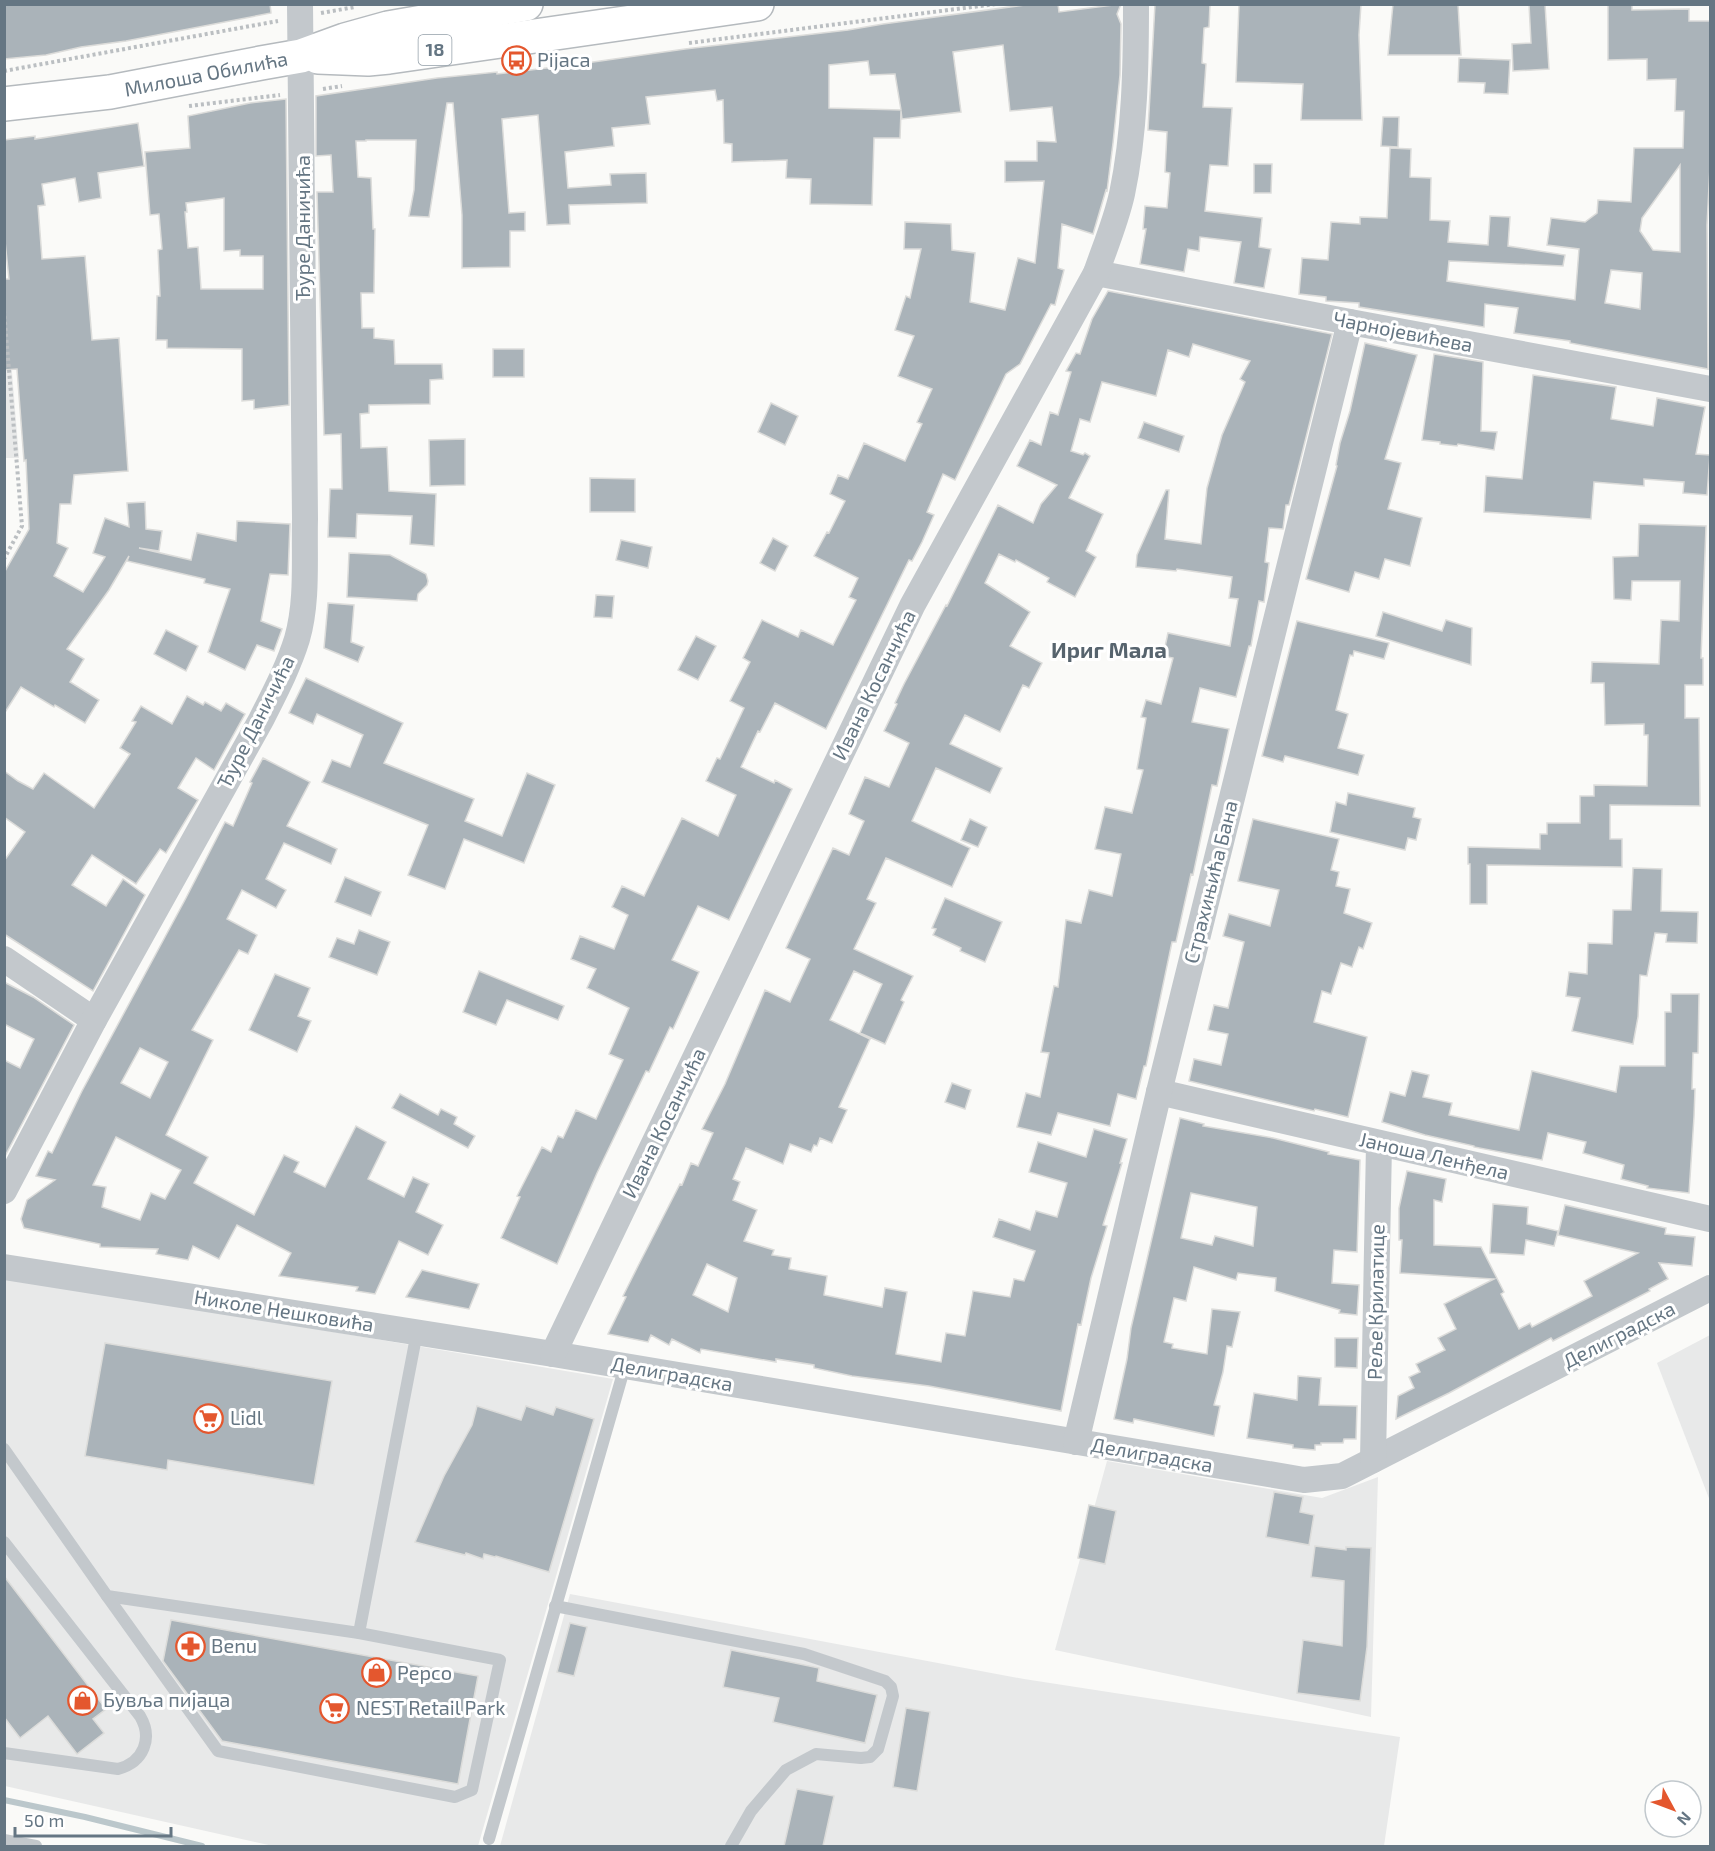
<svg xmlns="http://www.w3.org/2000/svg" width="1715" height="1851" font-family="'Exo 2',sans-serif">
	<rect width="100%" height="100%" fill="#fafaf8"/>
	<g fill="#e8e9e9">
		<path d="M5 286 19 458H5Z"/>
		<path d="M5 1278H14L613 1379 478 1846H273L5 1786Z"/>
		<path d="M1710 1335V1501L1657 1363Z"/>
		<path d="M1107 1461 1322 1498 1378 1477 1371 1717 1055 1650Z"/>
		<path d="M570 1594 1024 1679 1400 1737 1384 1846H500Z"/>
	</g>
	<g fill="none" stroke-linecap="round" stroke-linejoin="round">
		<path stroke="#bbc7cb" stroke-width="6" d="M4 1800 85 1817 202 1846"/>
	</g>
	<g fill="#aab3b9" stroke="#dcdcda" stroke-width="1.5" fill-rule="evenodd">
		<path d="M4 4H270L271 13 126 41 81 47 46 55 4 59Z"/>
		<path d="M1032 4H1058L1059 12 1121 4 1117 14 1121 24 1120 75 1113 143 1107 191 1106 190 1093 234 1062 224 1058 268 1064 270 1055 305 1051 304 1020 364 1006 374 955 480 943 474 927 512 934 515 922 542 912 561 909 560 826 729 775 703 760 732 758 731 741 767 774 783 775 780 792 789 729 920 698 906 672 960 699 972 673 1029 670 1027 649 1072 646 1071 597 1173 557 1264 501 1238 520 1197 517 1196 542 1147 551 1152 558 1136 563 1138 576 1110 596 1119 623 1060 609 1054 629 1008 587 988 596 969 571 959 580 936 614 949 628 915 612 907 622 886 644 896 682 818 718 836 736 795 706 781 717 758 720 759 744 708 730 701 750 662 743 658 762 620 798 637 801 630 833 645 856 600 849 597 858 578 814 556 827 532 829 533 845 501 830 494 838 475 848 479 864 443 905 461 922 424 917 422 932 389 898 376 914 336 895 330 906 296 910 298 921 249H904L905 222 951 224 952 250 975 253 970 302 1005 310 1018 258 1035 263 1044 181 1005 182V161H1037V141L1056 142 1052 107 1010 111 1003 45 953 52 961 112 902 119 901 111 900 138H874L872 205 810 204 811 179 786 178 787 160 732 162V144L724 143 723 100 717 101 715 90 646 97 650 124 612 128 614 146 565 152 568 188 611 185 610 174 646 173 647 203 569 205 570 224 547 225 538 115 502 119 509 213 525 212V231H510V267L462 268V215L453 103H447L429 217 409 216 414 190 416 140H366V141H356L358 177 371 178 373 229H375L374 289V293H361L362 328H374V338L394 340 395 364H442L443 379 430 380V404L369 405V413L360 414 361 448 387 447 389 491 436 494 434 546 410 544 412 516 357 514 356 538 328 537 330 489H342L341 434 324 435 317 192H333L331 155 316 156V96L437 78 497 72V74L579 64 685 49 848 30 883 24ZM868 61 870 75 895 74 901 110 829 108V65Z"/>
		<path d="M1155 4H1210L1209 27 1204 28 1202 63 1206 64 1203 107 1232 108 1228 166 1210 165 1205 211 1262 218 1259 247 1271 249 1264 288 1234 283 1241 242 1200 237 1199 251 1188 249 1184 272 1140 264 1146 229H1143L1145 206 1167 208 1170 173 1165 172 1167 132 1148 130Z"/>
		<path d="M1239 4H1361L1359 35 1362 120H1301L1303 84 1236 82Z"/>
		<path d="M1393 4H1458L1461 55H1388Z"/>
		<path d="M1529 4H1545L1549 69 1513 71 1512 44 1531 43Z"/>
		<path d="M1608 4H1632V10L1689 9V21H1710V167L1707 225 1708 369 1570 343V341L1514 333 1518 308 1485 304 1484 327 1359 307V303L1326 301V297L1299 294 1302 258 1328 260 1331 222 1360 224V217L1387 218 1390 148 1411 149 1410 177 1431 178 1430 220 1450 221 1448 242 1488 245 1490 216 1510 217 1508 246 1565 255 1563 266 1449 261 1447 281 1575 300 1579 249 1547 245 1551 218 1585 222 1597 213 1598 200 1631 202 1634 148H1683L1684 111H1675L1676 79 1647 80V59L1608 60ZM1680 165V252L1653 250 1640 231 1642 218ZM1611 270 1642 273 1640 309 1605 303Z"/>
		<path d="M1459 58 1510 60 1508 94 1484 93 1485 83 1458 82Z"/>
		<path d="M286 99 289 405 254 409V400L242 401V349L167 348V340H156L157 296H160L158 250 162 249 159 214 150 215 145 152 190 148 188 116 250 103ZM224 198V251L240 250V256H263V289H201L198 247 188 248 185 212H187L186 203Z"/>
		<path d="M1383 117H1399L1398 147 1381 146Z"/>
		<path d="M138 123 144 166 98 173 101 198 79 202 75 178 42 184 45 205 38 206 42 259 85 256 92 340 119 338 128 471 74 475 71 504H60L57 543 68 548 54 576 83 592 105 557 93 553 105 518 129 527 127 503 145 502 146 529 162 531 159 551 139 548 191 560 197 533 236 541 237 521 290 524 288 575 270 574 261 621 282 629 274 651 257 645 245 670 208 652 230 589 204 583 205 579 127 561 129 556 109 590 67 649 84 659 70 682 99 700 85 723 55 705 54 707 21 687 4 714V573L29 529 26 460 24 461 17 369 4 370V279H9L4 232V140L35 136V139Z"/>
		<path d="M1254 164H1272L1271 193H1254Z"/>
		<path d="M1108 291 1332 334 1289 505H1286L1283 529 1269 528 1265 562 1269 563 1264 602 1259 601 1251 646H1249L1236 697 1200 688 1192 722 1229 729 1217 786 1212 785 1193 875 1191 874 1176 942H1172L1146 1066H1144L1136 1099 1118 1094 1110 1126 1058 1113 1051 1135 1017 1127 1026 1093 1040 1097 1049 1053 1041 1052 1054 986 1058 987 1066 920 1081 923 1089 890 1112 896 1121 854 1095 849 1105 807 1132 813 1143 770 1137 769 1146 718 1141 717 1146 700 1161 704 1173 658 1163 656 1168 633 1230 646 1238 599 1229 598 1232 577 1177 569 1176 571 1136 567 1137 555 1166 490H1169L1165 539 1201 544 1207 488 1222 435 1245 382 1240 379 1250 361 1193 344 1189 357 1168 350 1156 396 1102 382 1090 422 1080 419 1071 451 1083 455 1085 453 1090 456 1069 498 1103 514 1086 551 1096 557 1075 597 1047 582 1049 578 1016 560 1015 562 999 554 985 583 1030 612 1010 646 1042 663 1029 688 1023 685 1000 732 965 715 950 744 1002 768 990 793 936 768 912 821 970 848 952 887 886 858 867 899 876 903 854 949 913 976 901 1000 904 1002 885 1044 860 1033 882 984 854 971 830 1020 870 1039 839 1107 847 1110 832 1143 820 1138 817 1146 814 1145 811 1152 790 1144 783 1164 746 1148 733 1179 740 1182 733 1200 757 1210 744 1241 774 1250 772 1255 791 1258 789 1269 827 1276 824 1295 882 1307 885 1288 907 1292 896 1354 941 1362 946 1333 965 1336 973 1291 1010 1297 1014 1279 1024 1281 1035 1251 993 1237 999 1219 1030 1230 1036 1211 1057 1217 1067 1183 1029 1172 1038 1142 1086 1157 1094 1129 1127 1139 1120 1163H1122L1103 1225 1107 1226 1091 1278 1081 1325 1078 1324 1061 1411 929 1386 852 1376 814 1368V1365L776 1359V1362L701 1349 700 1353 672 1339 669 1345 651 1335 648 1342 608 1334 626 1297 623 1296 638 1266 680 1184 682 1185 691 1163 698 1166 713 1133 702 1129 725 1084 765 990 790 1002 810 959 786 948 833 848 849 855 864 821 849 814 865 777 889 787 909 743 884 731 897 704 895 703 904 684 946 605 947 606 998 505 1033 523 1041 504 1057 485 1017 466 1030 440 1041 445 1050 412 1058 415 1071 372 1066 371 1076 353 1080 354 1092 319ZM707 1264 737 1278 728 1312 693 1295Z"/>
		<path d="M1365 343 1417 355 1385 459 1401 463 1388 509 1422 518 1410 566 1385 559 1379 579 1355 572 1349 592 1306 579 1337 466 1336 465 1340 443 1350 411Z"/>
		<rect x="493" y="349" width="31" height="28"/>
		<path d="M1434 354 1483 362 1481 431 1497 432 1494 450 1458 444 1457 446 1440 444V442L1422 440Z"/>
		<path d="M1533 375 1616 387 1611 419 1653 426 1657 398 1705 407 1696 454 1710 455 1707 495 1683 493 1684 482 1644 479V486L1594 482 1591 519 1484 512 1486 476 1522 479Z"/>
		<path d="M771 403 798 416 785 445 758 432Z"/>
		<path d="M1144 422 1184 436 1179 452 1138 438Z"/>
		<path d="M465 439V485L430 486 429 440Z"/>
		<path d="M590 478 635 479V512H590Z"/>
		<path d="M1639 524 1706 526 1701 658H1703V685H1685V718H1699L1700 806 1610 805V839H1622V867L1487 865V904H1470V864H1468V847L1540 849V834H1547V823H1580V796H1594V785L1647 786 1648 735H1644V724L1605 725 1604 683H1591L1592 662 1659 664 1661 620 1679 621 1680 581H1632L1631 600 1614 599 1613 557 1638 556Z"/>
		<path d="M773 538 788 546 775 571 760 563Z"/>
		<path d="M621 540 652 547 648 568 616 560Z"/>
		<path d="M349 553 390 555 426 574 428 581 427 585 418 594 417 601 347 597Z"/>
		<path d="M596 595 614 596 612 618 594 617Z"/>
		<path d="M328 603 354 605 351 642 364 647 358 662 324 648Z"/>
		<path d="M1383 612 1442 631 1446 620 1472 628 1471 665 1376 636Z"/>
		<path d="M1297 621 1389 643 1384 659 1354 651 1353 656 1350 655 1336 710 1348 714 1338 748 1364 755 1358 775 1285 756 1283 762 1262 756Z"/>
		<path d="M166 630 198 646 186 671 154 654Z"/>
		<path d="M696 636 716 646 698 680 678 670Z"/>
		<path d="M306 678 403 723 384 763 474 799 465 821 502 836 527 773 555 785 524 863 464 839 445 889 408 875 428 825 322 782 332 760 350 767 363 735 317 714 313 724 289 713Z"/>
		<path d="M187 696 203 705 205 702 221 711 226 703 245 714 214 770 196 758 178 788 198 800 166 853 160 849 136 884 92 855 72 885 106 906 123 879 145 895 93 991 4 934V861L25 832 4 817V771L18 781 33 789 44 773 94 808 130 754 120 748 136 722 132 721 141 706 172 724Z"/>
		<path d="M263 758 310 782 287 826 337 849 331 864 284 843 266 879 286 890 276 908 242 890 227 919 257 935 248 954 239 950 192 1030 213 1040 166 1135 208 1157 194 1183 254 1215 284 1155 299 1162 294 1172 325 1187 356 1126 386 1142 368 1179 404 1197 413 1177 429 1184 416 1212 443 1225 428 1255 399 1241 375 1294 356 1291 358 1287 279 1276 291 1253 237 1225 219 1259 193 1246 188 1260 156 1254 158 1249 100 1247V1244L24 1228 21 1219 27 1200 55 1180 36 1176 48 1151 52 1153 82 1091 186 898 225 822 233 826 252 783 250 782ZM140 1048 168 1062 150 1098 121 1083ZM116 1137 181 1170 165 1199 151 1193 140 1220 102 1207 106 1187 93 1185Z"/>
		<path d="M1348 793 1415 808 1413 817 1421 819 1416 840 1408 838 1405 850 1330 832 1336 802 1346 805Z"/>
		<path d="M970 819 987 827 978 847 961 840Z"/>
		<path d="M1253 819 1339 839 1331 870 1339 872 1336 886 1350 889 1344 913 1372 923 1363 949 1359 947 1352 967 1341 963 1331 994 1322 991 1314 1022 1367 1037 1348 1117 1315 1109 1314 1111 1189 1081 1194 1059 1221 1065 1228 1034 1208 1030 1214 1005 1228 1008 1244 942 1223 936 1229 914 1270 926 1279 890 1238 881Z"/>
		<path d="M1633 868 1662 869 1661 911 1698 912 1697 943 1666 942 1667 934 1655 933 1647 976 1640 975 1638 1017 1633 1044 1572 1031 1580 998 1566 996 1569 972 1587 974 1588 943 1612 944 1613 910H1631Z"/>
		<path d="M345 877 381 892 371 916 335 902Z"/>
		<path d="M945 898 1002 922 985 962 960 951 961 948 933 935 936 929 932 928Z"/>
		<path d="M359 930 390 942 377 975 329 957 337 938 354 944Z"/>
		<path d="M479 971 564 1006 558 1020 507 1000 496 1025 463 1012Z"/>
		<path d="M275 974 310 988 298 1016 311 1021 297 1052 249 1030Z"/>
		<path d="M4 982 33 997 74 1025 4 1158V1060L20 1068 34 1039 4 1024Z"/>
		<path d="M1671 994H1699L1698 1053H1693L1692 1089H1695L1694 1117 1689 1193 1647 1188 1648 1186 1621 1179 1624 1165 1583 1153 1586 1142 1548 1133 1542 1160 1474 1147V1146L1425 1135 1382 1122 1390 1092 1405 1096 1412 1071 1429 1075 1423 1097 1452 1103 1449 1115 1519 1130 1532 1071 1616 1092 1620 1066H1665V1012H1671Z"/>
		<path d="M952 1083 971 1090 965 1109 945 1102Z"/>
		<path d="M400 1094 438 1115 441 1109 457 1117 454 1124 475 1136 468 1148 392 1108Z"/>
		<path d="M1180 1118 1204 1124 1203 1126 1273 1138 1329 1152 1328 1154 1360 1160 1357 1252 1334 1250 1332 1283 1359 1285 1357 1315 1339 1313 1340 1310 1275 1291 1276 1278 1238 1273 1236 1280 1194 1267 1186 1301 1174 1298 1164 1342 1173 1344 1172 1348 1207 1354 1212 1309 1240 1312 1232 1347 1227 1346 1223 1372 1214 1405 1220 1406 1214 1436 1134 1419 1133 1423 1114 1419 1127 1359 1131 1328ZM1191 1193 1257 1207 1253 1246 1215 1236 1212 1245 1181 1238Z"/>
		<path d="M1407 1171 1446 1179 1442 1202 1434 1200V1245L1481 1247 1504 1292 1501 1294 1519 1329 1530 1323 1532 1327 1592 1296 1584 1281 1638 1253 1558 1235 1565 1205 1666 1228 1665 1234 1695 1237 1692 1266 1659 1263 1668 1279 1649 1289 1650 1291 1553 1341 1551 1338 1449 1393 1396 1419 1398 1396 1414 1388 1409 1377 1420 1372 1416 1364 1445 1350 1438 1338 1456 1329 1444 1304 1494 1279 1400 1273 1402 1240H1399V1208Z"/>
		<path d="M1493 1204 1528 1207 1527 1224 1558 1231 1554 1246 1526 1240 1524 1255 1490 1253Z"/>
		<path d="M422 1270 479 1284 469 1309 406 1297Z"/>
		<path d="M1335 1338H1358L1357 1368 1335 1367Z"/>
		<path d="M105 1343 332 1381 314 1485 168 1460 167 1470 85 1456Z"/>
		<path d="M1298 1376 1321 1378 1319 1405 1357 1406 1356 1439H1344L1343 1443H1321V1445H1315V1450L1293 1448V1445L1247 1438 1254 1393 1297 1400Z"/>
		<path d="M477 1406 521 1420 526 1406 553 1415 556 1407 594 1419 549 1572 496 1556 495 1557 484 1554 483 1559 466 1553 465 1555 415 1542 444 1476 472 1425Z"/>
		<path d="M1274 1492 1303 1497 1300 1512 1314 1515 1309 1545 1266 1537Z"/>
		<path d="M1089 1505 1116 1511 1105 1564 1078 1558Z"/>
		<path d="M1315 1546 1346 1550V1547L1371 1548 1367 1647 1360 1701 1297 1693 1303 1640 1342 1646 1344 1581 1311 1577Z"/>
		<path d="M4 1576 106 1709 93 1719 104 1733 77 1754 48 1716 20 1738 4 1717Z"/>
		<path d="M171 1620 478 1676 458 1784 222 1741 163 1661Z"/>
		<path d="M570 1623 587 1627 574 1676 557 1672Z"/>
		<path d="M731 1650 819 1668 817 1681 877 1695 865 1743 773 1722 779 1698 723 1687Z"/>
		<path d="M906 1708 930 1712 917 1791 893 1787Z"/>
		<path d="M797 1789 834 1796 823 1846H784Z"/>
	</g>
	<g fill="none" stroke-linecap="round" stroke-linejoin="round">
		<defs>
			<g id="primary">
				<path d="M318 57 368 59 389 57 757 4"/>
				<path d="M4 104 110 92 261 63 301 56 345 40 388 28 526 4"/>
			</g>
		</defs>
		<use href="#primary" stroke="#b5babe" stroke-width="36"/>
		<g stroke="#bbbfc2" stroke-width="4" stroke-dasharray="3 3" stroke-linecap="butt">
			<path d="M321 13 355 7"/>
			<path d="M689 43 996 4"/>
			<path d="M4 71 278 21"/>
			<path d="M323 89 342 86"/>
			<path d="M189 106 280 95"/>
			<path d="M4 310 22 526 4 559"/>
		</g>
		<g stroke="#c3c8cc" stroke-width="12">
			<path d="M4 1449 107 1596 359 1633 417 1332"/>
			<path d="M4 1542 140 1716C153 1738 144 1762 118 1769L4 1753"/>
			<path d="M107 1596 218 1751 455 1797 472 1790 500 1660 359 1633"/>
			<path d="M555 1606 804 1654 885 1681 891 1687 893 1696 878 1749 870 1757 861 1758 816 1754 786 1770 751 1811 731 1846"/>
			<path d="M489 1839 625 1366"/>
			<path d="M4 1840 36 1846"/>
		</g>
		<g stroke="#c3c8cc" stroke-width="26">
			<path d="M1096 273 1350 322 1710 389"/>
			<path d="M4 959 94 1020"/>
			<path d="M1159 1092 1710 1219"/>
			<path d="M4 1191 94 1020 261 720C274 694 288 668 297 639 308 601 304 558 305 519L300 4"/>
			<path d="M4 1267 553 1354 1304 1480 1342 1476 1710 1288"/>
			<path d="M553 1354 912 606 1096 273C1105 247 1116 221 1122 194 1135 132 1136 67 1136 4"/>
			<path d="M1076 1442 1159 1092 1350 322"/>
			<path d="M1373 1460 1379 1144"/>
		</g>
		<use href="#primary" stroke="#fff" stroke-width="33"/>
	</g>
	<defs>
		<symbol id="bus-ring" viewBox="-11 -11 22 22"><circle r="9.5" fill="#fff" stroke="#e4572e" stroke-width="1.5"/><path d="M-5-6H5V4H4V6H2V4H-2V6H-4V4H-5ZM-3.5-4V0h7V-4ZM-3.5 1.2v1.5H-2V1.2ZM2 1.2v1.5H3.5V1.2Z" fill="#e4572e"/></symbol>
		<symbol id="supermarket-ring" viewBox="-11 -11 22 22"><circle r="9.5" fill="#fff" stroke="#e4572e" stroke-width="1.5"/><path d="M-6-5.5h2.5l.6 2H6L4.5 2H-2.5L-4.4-4H-6ZM-1.5 3.2a1.3 1.3 0 1 0 .1 0ZM3 3.2a1.3 1.3 0 1 0 .1 0Z" fill="#e4572e"/></symbol>
		<symbol id="pharmacy-ring" viewBox="-11 -11 22 22"><circle r="9.5" fill="#fff" stroke="#e4572e" stroke-width="1.5"/><path d="M-2-6h4v4h4v4h-4v4h-4v-4h-4v-4h4Z" fill="#e4572e"/></symbol>
		<symbol id="shop-ring" viewBox="-11 -11 22 22"><circle r="9.5" fill="#fff" stroke="#e4572e" stroke-width="1.5"/><path d="M-5-2.5h2.3a2.7 3.5 0 0 1 5.4 0H5L5.5 6h-11ZM-1.5-2.5h3a1.5 2.3 0 0 0-3 0Z" fill="#e4572e"/></symbol>
	</defs>
	<g fill-rule="evenodd">
		<use href="#bus-ring" x="500" y="44" width="33" height="33"/>
		<use href="#supermarket-ring" x="192" y="1402" width="33" height="33"/>
		<use href="#pharmacy-ring" x="174" y="1630" width="33" height="33"/>
		<use href="#shop-ring" x="360" y="1656" width="33" height="33"/>
		<use href="#shop-ring" x="66" y="1684" width="33" height="33"/>
		<use href="#supermarket-ring" x="318" y="1692" width="33" height="33"/>
	</g>
	<g text-anchor="middle" stroke-width="6" stroke-linejoin="round" paint-order="stroke">
		<rect fill="#fff" stroke="#939fa8" stroke-width="1.5" x="418.5" y="35" width="33" height="30" rx="4.5"/>
		<g font-size="18" font-weight="bold" fill="#657683">
			<text x="435" y="56">18</text>
		</g>
		<g font-size="20" fill="#657683" stroke="#fff" text-anchor="start">
			<text x="537" y="67">Pijaca</text>
			<text x="230" y="1425">Lidl</text>
			<text x="211" y="1653">Benu</text>
			<text x="397" y="1680">Pepco</text>
			<text x="103" y="1707">Бувља пијаца</text>
			<text x="356" y="1715">NEST Retail Park</text>
		</g>
		<g font-size="20" fill="#657683" stroke="#fff">
			<text transform="translate(206 74) rotate(-11)" y="7">Милоша Обилића</text>
			<text transform="translate(303 228) rotate(-90)" y="7">Ђуре Даничића</text>
			<text transform="translate(1403 332) rotate(11)" y="7">Чарнојевићева</text>
			<text transform="translate(874 685) rotate(-64)" y="7">Ивана Косанчића</text>
			<text transform="translate(256 722) rotate(-63)" y="7">Ђуре Даничића</text>
			<text transform="translate(1211 882) rotate(-76)" y="7">Страхињића Бана</text>
			<text transform="translate(664 1123) rotate(-64)" y="7">Ивана Косанчића</text>
			<text transform="translate(1434 1156) rotate(13)" y="7">Јаноша Ленђела</text>
			<text transform="translate(1376 1302) rotate(-89)" y="7">Реље Крилатице</text>
			<text transform="translate(284 1311) rotate(9)" y="7">Николе Нешковића</text>
			<text transform="translate(1619 1335) rotate(-27)" y="7">Делиградска</text>
			<text transform="translate(672 1374) rotate(10)" y="7">Делиградска</text>
			<text transform="translate(1152 1455) rotate(10)" y="7">Делиградска</text>
		</g>
		<g font-size="22" font-weight="bold" fill="#57646e" stroke="#fff">
			<text x="1109" y="658">Ириг Мала</text>
		</g>
	</g>
	<rect width="1715" height="1851" fill="none" stroke="#657683" stroke-width="12"/>
	<g transform="translate(1673 1809) rotate(131)"><circle r="28" fill="#ffffff" stroke="#c1c8cd" stroke-width="1.5"/>
	<path d="M0-4.5L10 22L0 15L-10 22Z" fill="#e4572e"/>
	<text y="-9" font-size="16" font-weight="bold" text-anchor="middle" fill="#657683">N</text>
	</g>
	<path d="M15 1827v9h156v-9" fill="none" stroke="#657683" stroke-width="3"/>
	<text x="24" y="1827" font-size="18" fill="#657683" stroke="#ffffff" stroke-width="4.5" paint-order="stroke">50 m</text>
</svg>
